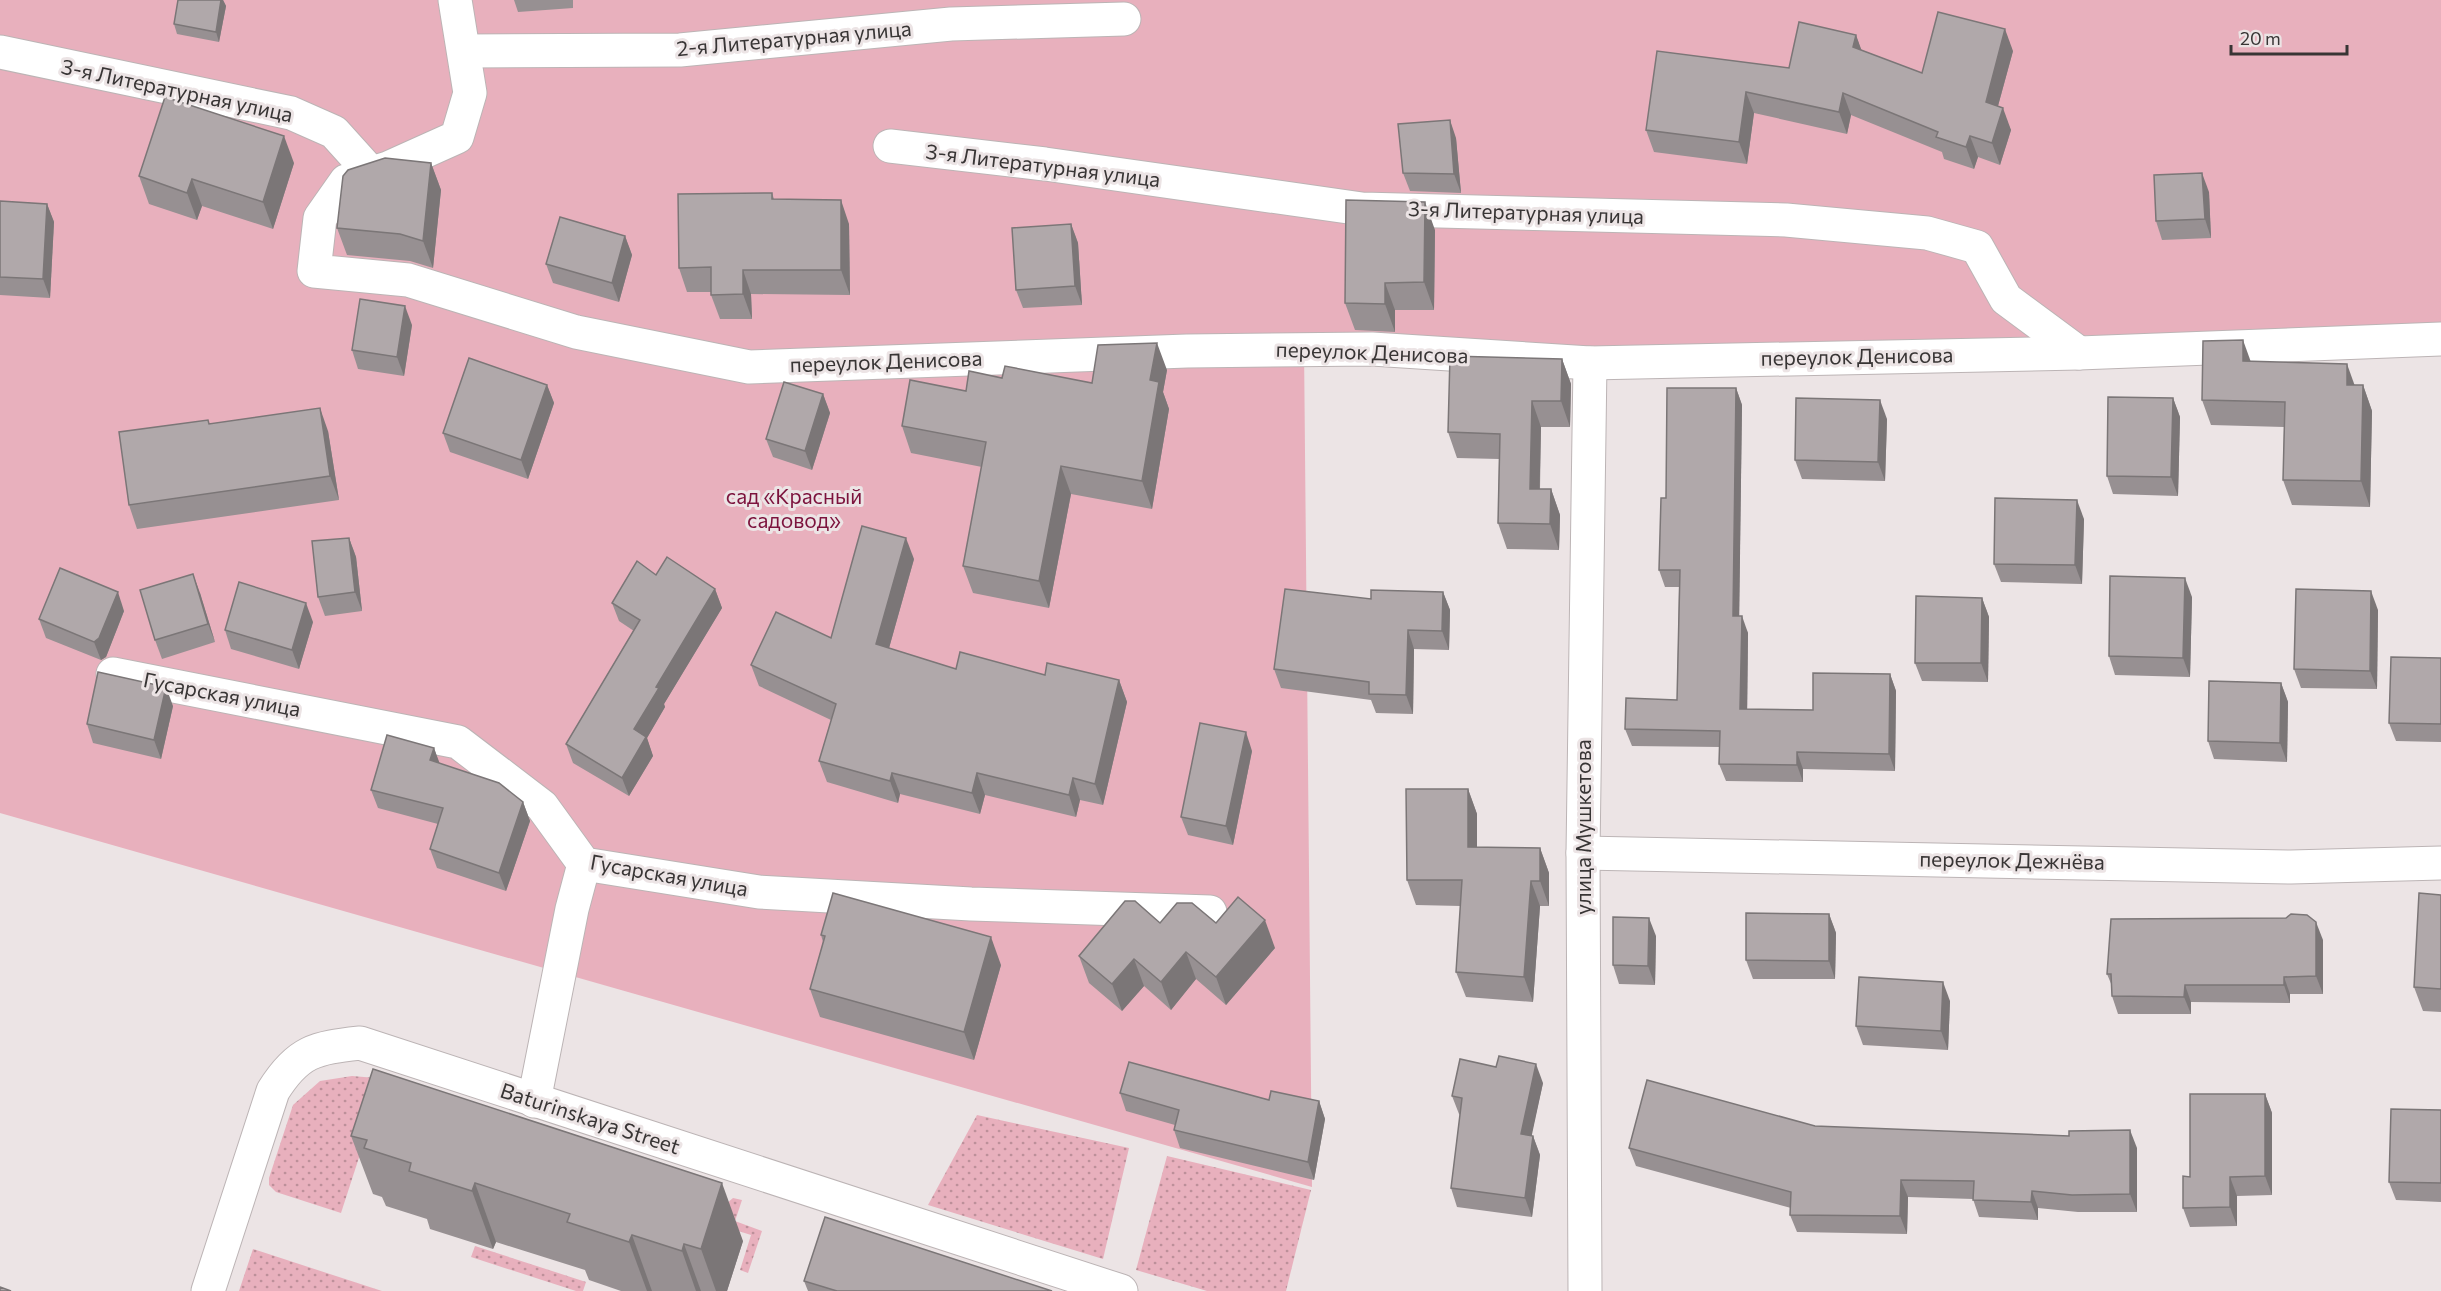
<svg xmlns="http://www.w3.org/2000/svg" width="2441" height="1291" font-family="Commissioner,sans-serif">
	<defs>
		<pattern id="grass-dots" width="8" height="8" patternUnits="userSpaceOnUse" patternTransform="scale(1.5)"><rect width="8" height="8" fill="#e8b0bd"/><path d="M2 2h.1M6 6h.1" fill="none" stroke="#bd909a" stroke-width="1.8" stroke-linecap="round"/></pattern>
	</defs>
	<rect width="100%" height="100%" fill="#ece4e5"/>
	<g fill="url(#grass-dots)">
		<path d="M352 1076 376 1078V1105L341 1213 276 1192 269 1185V1178L293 1105 320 1081Z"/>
		<path d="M977 1115 1129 1148 1103 1259 928 1205Z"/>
		<path d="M1167 1156 1311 1190 1286 1291H1207L1136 1270Z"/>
		<path d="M733 1198 742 1200 735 1221 762 1231 748 1273 740 1270 751 1235 710 1222 711 1217Z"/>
		<path d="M475 1246 586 1282 583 1291H576L471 1257Z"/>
		<path d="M253 1249 382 1291H239Z"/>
	</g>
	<path fill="#e8b0bd" d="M0 0H2441V326L1589 349 1304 346 1312 1187 0 813Z"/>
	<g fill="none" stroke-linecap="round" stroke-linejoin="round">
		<defs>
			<g id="street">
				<path d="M455 0 470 93 457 137 388 168 346 181 320 218 314 271 408 280 576 332 749 367 1187 351 1372 349 1590 363 2079 353 2441 339"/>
				<path d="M464 51 680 50 951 24 1124 19"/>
				<path d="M0 52 291 113 334 132 371 173"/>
				<path d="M890 146 1045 164 1362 209 1786 220 1927 233 1977 247 2006 299 2079 353"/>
				<path d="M113 674 458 742 542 806 584 864 759 892 971 904 1210 912"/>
				<path d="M1583 853 2291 867 2441 863"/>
				<path d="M534 1101 572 909 584 864"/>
				<path d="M208 1291 273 1091C298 1051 315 1048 360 1043L1121 1291"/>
				<path d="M1585 1291 1583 853 1590 363"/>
			</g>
		</defs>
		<use href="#street" stroke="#bcb4b5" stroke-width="35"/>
		<use href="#street" stroke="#fff" stroke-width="33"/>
	</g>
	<g fill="#979092">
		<path d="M178 0H223L226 6 219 42 177 34 174 24Z"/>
		<path d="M514 0H573V8L518 12Z"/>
		<path d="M1856 35 1861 50 1922 73 2013 51 1998 106 2011 130 2000 165 1978 157 1974 169 1944 159 1942 152 1851 115 1847 134 1754 113 1747 164 1654 152 1646 130 1789 68Z"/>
		<path d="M1456 138 1461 193 1410 191 1403 173Z"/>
		<path d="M294 163 273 229 202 206 197 220 149 204 139 176Z"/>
		<path d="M431 163 441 190 433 268 410 261 347 255 337 228Z"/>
		<path d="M2209 192 2211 238 2162 240 2156 221Z"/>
		<path d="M772 193 774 199 849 224 850 295 751 294 752 319H720L711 295V292H687L679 268Z"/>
		<path d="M0 201 47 204 54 222 50 298 0 295Z"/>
		<path d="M1071 224 1078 243 1082 305 1023 308 1016 290Z"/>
		<path d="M1435 230 1434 310H1395V332L1355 330 1345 303Z"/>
		<path d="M625 236 632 255 619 302 553 283 546 264Z"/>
		<path d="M412 325 404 376 358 369 352 350Z"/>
		<path d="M1562 359 1571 384 1570 427H1541L1540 489H1551L1560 515 1559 550 1507 549 1498 523 1499 459 1457 458 1448 432Z"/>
		<path d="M2251 361 2355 385H2363L2372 411 2370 507 2292 505 2283 480 2284 427 2211 425 2202 400Z"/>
		<path d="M1167 370 1163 392 1169 409 1152 509 1071 494 1049 608 973 593 963 566 982 467 911 453 902 426 966 391 1092 383Z"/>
		<path d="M547 385 554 403 528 479 450 452 443 433Z"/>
		<path d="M1736 388 1742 405 1739 616 1748 633 1747 709 1813 710 1890 674 1896 691 1895 771 1803 769V782L1726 781 1719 764 1720 747 1632 746 1625 729 1677 700 1679 587H1665L1659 570 1666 498Z"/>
		<path d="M823 394 830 413 812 470 773 457 766 439Z"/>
		<path d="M2173 398 2180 417 2178 496 2113 494 2107 476Z"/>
		<path d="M1887 419 1885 481 1802 479 1795 460Z"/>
		<path d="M208 420 209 424 328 431 339 500 137 529 129 505Z"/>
		<path d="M2084 519 2082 584 2001 582 1994 564Z"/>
		<path d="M349 538 356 557 362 611 325 616 318 597Z"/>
		<path d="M914 559 889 648 956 669 1119 680 1127 702 1103 805 1080 800 1076 817 985 795 980 814 900 794 898 803 827 782 819 761 831 720 759 686 751 665 831 638Z"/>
		<path d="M656 575 715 589 722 608 664 704 665 707 647 738 653 756 629 796 573 763 566 744 634 631 619 621 612 603Z"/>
		<path d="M1443 592 1450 610 1449 650 1414 649 1413 714 1376 713 1371 700 1281 688 1274 669 1371 599Z"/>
		<path d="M200 593 215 642 162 659 155 640Z"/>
		<path d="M2192 597 2190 677 2115 675 2109 656Z"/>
		<path d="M1982 598 1989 617 1988 682 1922 681 1915 663Z"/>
		<path d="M2378 610 2377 689 2301 688 2294 669Z"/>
		<path d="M124 611 106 657 101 660 46 638 39 619Z"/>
		<path d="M313 622 299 669 231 649 225 630Z"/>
		<path d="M2441 658V742L2396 741 2389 723Z"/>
		<path d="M2281 683 2288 702 2287 762 2214 759 2208 741Z"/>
		<path d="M173 706 161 759 93 743 87 724Z"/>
		<path d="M434 748 439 763 523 802 530 821 506 891 437 868 430 849 438 824 378 808 371 790Z"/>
		<path d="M1252 751 1233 845 1188 835 1181 817Z"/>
		<path d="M1468 789 1477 814V847L1540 848 1549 873V906H1540L1533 1002 1466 997 1456 972 1461 906 1416 905 1407 880Z"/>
		<path d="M2441 895V1012L2423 1011 2414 987Z"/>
		<path d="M1829 914 1836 933 1835 979H1753L1746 960Z"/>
		<path d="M1160 923H1216L1275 948 1226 1005 1196 979 1171 1010 1144 986 1122 1011 1089 983 1079 956Z"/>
		<path d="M821 935 1001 965 974 1060 820 1017 810 989 823 942Z"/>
		<path d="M1656 936 1655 985 1619 984 1613 965Z"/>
		<path d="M2323 940V994H2290V1003L2191 1002V1014H2118L2112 996V986L2107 974Z"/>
		<path d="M1950 1001 1948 1050 1863 1045 1856 1026Z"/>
		<path d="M1543 1083 1531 1136H1533L1540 1155 1532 1217 1457 1207 1451 1188 1460 1115 1459 1114 1452 1096Z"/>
		<path d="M1120 1093 1269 1100 1319 1101 1325 1119 1314 1180 1180 1148 1174 1130 1175 1125 1126 1111Z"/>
		<path d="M2265 1094 2272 1113V1195L2237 1196V1226L2190 1227 2183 1208 2190 1177Z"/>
		<path d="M2441 1110V1202L2396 1200 2389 1182Z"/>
		<path d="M1815 1126 2137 1148V1212H2078L2038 1208V1220L1979 1217 1973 1199 1908 1197 1907 1234 1797 1232 1790 1215 1791 1208 1636 1166 1629 1148Z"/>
		<path d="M351 1136 743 1241 727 1291H621L589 1280 585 1270 496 1242 493 1249 430 1229 427 1219 386 1206 382 1197 373 1194Z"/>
		<path d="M804 1281 1052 1291H808Z"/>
	</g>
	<g fill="#7b7677">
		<path d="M221 0H223L226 6 219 42 216 32Z"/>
		<path d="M2005 29 2013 51 1993 124 1986 102Z"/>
		<path d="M1856 35 1864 57 1853 47Z"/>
		<path d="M1746 92 1754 113 1747 164 1739 142Z"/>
		<path d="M1843 93 1851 115 1847 134 1839 112Z"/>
		<path d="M2003 108 2011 130 2000 165 1992 143Z"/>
		<path d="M1450 120 1456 138 1461 193 1454 174Z"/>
		<path d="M284 136 294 163 273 229 263 202Z"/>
		<path d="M1970 136 1978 157 1974 169 1966 147Z"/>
		<path d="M431 163 441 190 433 268 423 241Z"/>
		<path d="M2202 173 2209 192 2211 238 2205 219Z"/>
		<path d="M192 179 202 206 197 220 187 193Z"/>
		<path d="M841 200 849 224 850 295 841 270Z"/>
		<path d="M1425 202 1435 230 1434 310 1424 282Z"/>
		<path d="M47 204 54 222 50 298 43 279Z"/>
		<path d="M1071 224 1078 243 1082 305 1075 286Z"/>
		<path d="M625 236 632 255 619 302 612 283Z"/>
		<path d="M743 270 751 294 752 319 743 294Z"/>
		<path d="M1385 283 1395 310V332L1385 304Z"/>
		<path d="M405 306 412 325 404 376 397 357Z"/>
		<path d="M2243 340 2252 365 2243 361Z"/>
		<path d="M1157 343 1167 370 1163 392 1169 409 1152 509 1142 481 1150 380Z"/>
		<path d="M1562 359 1571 384 1570 427 1561 401Z"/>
		<path d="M2347 364 2356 389 2347 385Z"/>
		<path d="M547 385 554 403 528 479 521 460Z"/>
		<path d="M2363 385 2372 411 2370 507 2361 481Z"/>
		<path d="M1736 388 1742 405 1739 633 1733 616Z"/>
		<path d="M823 394 830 413 812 470 805 451Z"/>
		<path d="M2173 398 2180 417 2178 496 2171 477Z"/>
		<path d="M1880 400 1887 419 1885 481 1878 462Z"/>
		<path d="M1532 401 1541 427 1539 514 1530 489Z"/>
		<path d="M320 408 328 431 339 500 330 476Z"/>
		<path d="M1061 466 1071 494 1049 608 1039 581Z"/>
		<path d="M1551 489 1560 515 1559 550 1550 524Z"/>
		<path d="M2077 500 2084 519 2082 584 2075 565Z"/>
		<path d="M349 538 356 557 362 611 355 592Z"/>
		<path d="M906 538 914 559 884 666 876 644Z"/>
		<path d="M193 574 200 593 215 642 208 624Z"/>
		<path d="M2185 578 2192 597 2190 677 2183 658Z"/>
		<path d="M715 589 722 608 664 704 665 707 647 738 653 756 629 796 622 778 634 729 656 687Z"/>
		<path d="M2371 591 2378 610 2377 689 2370 671Z"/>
		<path d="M118 592 124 611 106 657 101 660 94 642Z"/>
		<path d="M1443 592 1450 610 1449 650 1442 631Z"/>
		<path d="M1982 598 1989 617 1988 682 1981 663Z"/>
		<path d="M306 603 313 622 299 669 292 650Z"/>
		<path d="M1742 616 1748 633 1747 726 1740 709Z"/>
		<path d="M1408 630 1414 649 1413 714 1406 695Z"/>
		<path d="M1890 674 1896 691 1895 771 1889 754Z"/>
		<path d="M1119 680 1127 702 1103 805 1095 784Z"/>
		<path d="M2281 683 2288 702 2287 762 2280 743Z"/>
		<path d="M166 687 173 706 161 759 154 740Z"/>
		<path d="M1246 732 1252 751 1233 845 1226 826Z"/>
		<path d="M434 748 441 767 430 760Z"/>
		<path d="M1797 752 1803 769V782L1797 765Z"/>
		<path d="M892 773 900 794 898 803 890 781Z"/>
		<path d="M977 773 985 795 980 814 972 793Z"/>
		<path d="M1073 778 1080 800 1076 817 1069 795Z"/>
		<path d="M1468 789 1477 814V872L1468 847Z"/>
		<path d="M523 802 530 821 506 891 499 873Z"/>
		<path d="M1540 848 1549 873V906L1540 881Z"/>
		<path d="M1531 881 1540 906 1533 1002 1524 977Z"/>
		<path d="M1829 914 1836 933 1835 979 1829 961Z"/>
		<path d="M1649 918 1656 936 1655 985 1648 966Z"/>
		<path d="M1265 920 1275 948 1226 1005 1216 977Z"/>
		<path d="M2316 922 2323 940V994L2316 976Z"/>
		<path d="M991 937 1001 965 974 1060 964 1032Z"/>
		<path d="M1186 952 1196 979 1171 1010 1161 982Z"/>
		<path d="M1134 959 1144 986 1122 1011 1112 984Z"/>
		<path d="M2284 977 2290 994V1003L2284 985Z"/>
		<path d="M1943 982 1950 1001 1948 1050 1941 1031Z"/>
		<path d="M2185 985 2191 1002V1014L2184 997Z"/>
		<path d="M1536 1064 1543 1083 1528 1153 1521 1134Z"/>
		<path d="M2265 1094 2272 1113V1195L2265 1176Z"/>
		<path d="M1319 1101 1325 1119 1314 1180 1308 1162Z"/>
		<path d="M2130 1130 2137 1148V1212L2130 1194Z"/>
		<path d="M1533 1136 1540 1155 1532 1217 1525 1198Z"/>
		<path d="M2230 1177 2237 1196V1226L2230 1207Z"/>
		<path d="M1901 1180 1908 1197 1907 1234 1900 1216Z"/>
		<path d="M475 1183 496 1242 493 1249 472 1191Z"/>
		<path d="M722 1183 743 1241 727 1291H716L701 1249Z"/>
		<path d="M2032 1191 2038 1208V1220L2031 1202Z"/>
		<path d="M632 1235 652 1291H647L629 1242Z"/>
		<path d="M684 1244 701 1291H696L682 1251Z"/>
	</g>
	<g fill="#b0a8aa" stroke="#7b7677" stroke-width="1.5">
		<path d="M178 0H221L216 32 174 24Z"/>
		<path d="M1938 12 2005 29 1986 102 2003 108 1992 143 1970 136 1966 147 1936 137 1938 132 1843 93 1839 112 1746 92 1739 142 1646 130 1657 51 1789 68 1799 22 1856 35 1853 47 1922 73Z"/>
		<path d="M165 97 284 136 263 202 192 179 187 193 139 176Z"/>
		<path d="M1450 120 1454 174 1403 173 1398 124Z"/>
		<path d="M385 158 431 163 423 241 400 234 337 228 343 176 348 170Z"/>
		<path d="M2202 173 2205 219 2156 221 2154 175Z"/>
		<path d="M772 193V199L841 200V270H743V294L711 295V267L679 268 678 194Z"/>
		<path d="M1346 200 1425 202 1424 282 1385 283V304L1345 303Z"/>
		<path d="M0 201 47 204 43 279 0 277Z"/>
		<path d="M560 217 625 236 612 283 546 264Z"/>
		<path d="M1071 224 1075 286 1016 290 1012 228Z"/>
		<path d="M360 299 405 306 397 357 352 350Z"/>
		<path d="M2243 340V361L2347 364V385H2363L2361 481 2283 480 2285 402 2202 400 2203 341Z"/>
		<path d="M1157 343 1150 380 1159 382 1142 481 1061 466 1039 581 963 566 986 442 902 426 910 380 966 391 969 371 1002 378 1005 366 1092 383 1098 345Z"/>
		<path d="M1450 356 1562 359 1561 401H1532L1530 489H1551L1550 524 1498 523 1500 434 1448 432Z"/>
		<path d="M469 358 547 385 521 460 443 433Z"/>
		<path d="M784 382 823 394 805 451 766 439Z"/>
		<path d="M1667 388H1736L1733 616H1742L1740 709 1813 710V673L1890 674 1889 754 1797 752V765L1719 764 1720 731 1625 729 1626 698 1677 700 1680 570H1659L1661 498H1666Z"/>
		<path d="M2108 397 2173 398 2171 477 2107 476Z"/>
		<path d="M1796 398 1880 400 1878 462 1795 460Z"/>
		<path d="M320 408 330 476 129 505 119 432 208 420 209 424Z"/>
		<path d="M1995 498 2077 500 2075 565 1994 564Z"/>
		<path d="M862 526 906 538 876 644 956 669 960 652 1045 675 1047 663 1119 680 1095 784 1073 778 1069 795 977 773 972 793 892 773 890 781 819 761 836 704 751 665 776 612 831 638Z"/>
		<path d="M349 538 355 592 318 597 312 541Z"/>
		<path d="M667 557 715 589 656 687 659 688 634 729 646 737 622 778 566 744 640 620 612 603 637 561 656 575Z"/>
		<path d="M60 568 118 592 99 638 94 642 39 619Z"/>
		<path d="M193 574 208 624 155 640 140 590Z"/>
		<path d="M2110 576 2185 578 2183 658 2109 656Z"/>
		<path d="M239 582 306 603 292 650 225 630Z"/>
		<path d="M1285 589 1371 599V590L1443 592 1442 631 1408 630 1406 695 1369 694V682L1274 669Z"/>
		<path d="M2296 589 2371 591 2370 671 2294 669Z"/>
		<path d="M1916 596 1982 598 1981 663H1915Z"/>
		<path d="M2391 657 2441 658V724L2389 723Z"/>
		<path d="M98 672 166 687 154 740 87 724Z"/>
		<path d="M2209 681 2281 683 2280 743 2208 741Z"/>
		<path d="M1200 723 1246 732 1226 826 1181 817Z"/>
		<path d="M387 735 434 748 430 760 499 783 523 802 499 873 430 849 443 808 371 790Z"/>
		<path d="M1406 789H1468V847L1540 848V881H1531L1524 977 1456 972 1462 880H1407Z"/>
		<path d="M833 893 991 937 964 1032 810 989 825 936 821 935Z"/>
		<path d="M2419 893 2441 895V989L2414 987Z"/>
		<path d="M1238 897 1265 920 1216 977 1186 952 1161 982 1134 959 1112 984 1079 956 1125 901H1135L1160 923 1177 903H1192L1216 923Z"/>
		<path d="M1746 913 1829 914V961L1746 960Z"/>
		<path d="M2291 914 2307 915 2316 922V976L2284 977V985H2185L2184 997 2112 996 2111 974H2107L2111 919 2286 918Z"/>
		<path d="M1613 917 1649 918 1648 966 1613 965Z"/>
		<path d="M1859 977 1943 982 1941 1031 1856 1026Z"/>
		<path d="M1499 1056 1536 1064 1521 1134 1533 1136 1525 1198 1451 1188 1462 1098 1452 1096 1460 1059 1496 1067Z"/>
		<path d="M1129 1062 1269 1100 1271 1091 1319 1101 1308 1162 1174 1130 1179 1110 1120 1093Z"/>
		<path d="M373 1069 722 1183 701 1249 684 1244 682 1251 632 1235 629 1242 567 1222 570 1214 475 1183 472 1191 409 1171 411 1163 364 1148 367 1140 351 1136Z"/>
		<path d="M1647 1080 1815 1126 2069 1136V1131L2130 1130V1194L2072 1195 2032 1191 2031 1202 1973 1200 1974 1181 1901 1180 1900 1216 1790 1215 1791 1192 1629 1148Z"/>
		<path d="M2190 1094H2265V1176L2230 1177V1207L2183 1208V1176L2190 1177Z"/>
		<path d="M2391 1109 2441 1110V1183L2389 1182Z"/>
		<path d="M825 1217 1052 1291H837L804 1281Z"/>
		<path d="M0 1287 11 1291H0Z"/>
	</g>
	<g text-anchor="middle" stroke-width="6" stroke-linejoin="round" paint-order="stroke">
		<g font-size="21" fill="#383535" stroke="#ece4e5">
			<text transform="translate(794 39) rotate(-5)" y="7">2-я Литературная улица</text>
			<text transform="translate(177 91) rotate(12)" y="7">3-я Литературная улица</text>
			<text transform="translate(1043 166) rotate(7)" y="7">3-я Литературная улица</text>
			<text transform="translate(1526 213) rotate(2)" y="7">3-я Литературная улица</text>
			<text transform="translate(1372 353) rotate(2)" y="7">переулок Денисова</text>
			<text transform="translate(1857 357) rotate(-1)" y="7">переулок Денисова</text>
			<text transform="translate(886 362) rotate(-2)" y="7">переулок Денисова</text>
			<text transform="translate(222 695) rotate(11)" y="7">Гусарская улица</text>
			<text transform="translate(1584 827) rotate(-90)" y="7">улица Мушкетова</text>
			<text transform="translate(2012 861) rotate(1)" y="7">переулок Дежнёва</text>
			<text transform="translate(669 876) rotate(10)" y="7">Гусарская улица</text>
			<text transform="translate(590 1119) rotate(18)" y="7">Baturinskaya Street</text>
		</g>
		<g font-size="21" fill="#7c133d" stroke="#ece4e5">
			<text x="794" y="504">сад «Красный<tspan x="794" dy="24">садовод»</tspan></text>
		</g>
	</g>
	<path d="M2231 45v9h116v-9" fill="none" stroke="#383535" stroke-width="3"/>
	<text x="2240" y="45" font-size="18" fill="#383535" stroke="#ece4e5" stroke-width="4.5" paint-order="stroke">20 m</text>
</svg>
